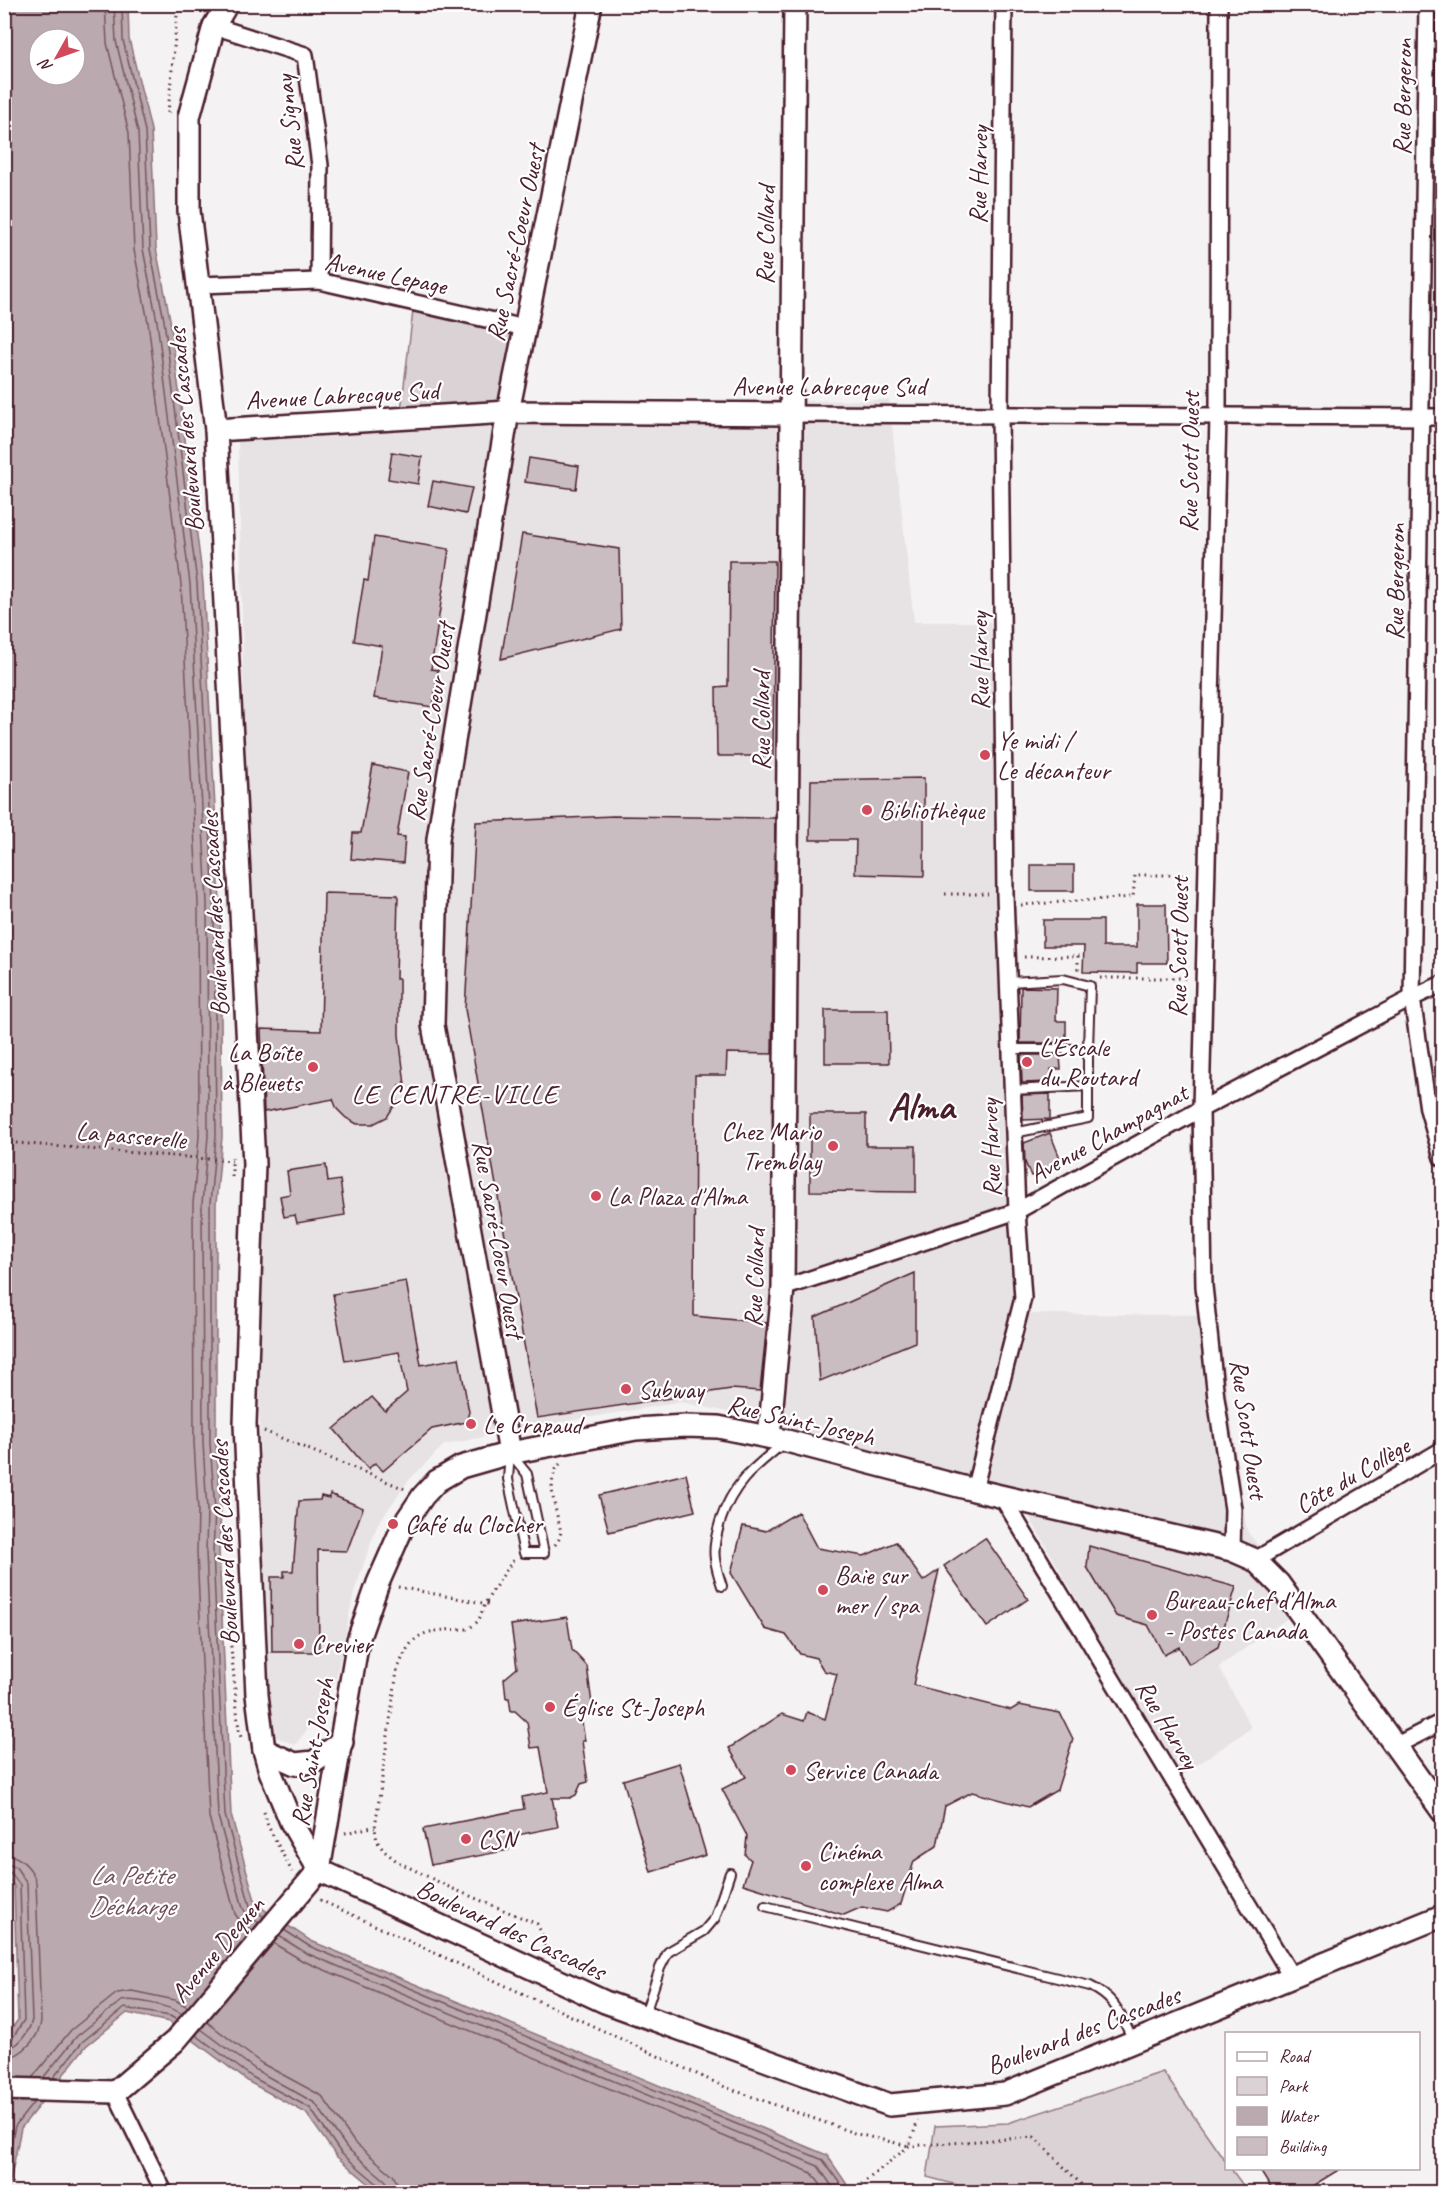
<svg xmlns="http://www.w3.org/2000/svg" width="1447" height="2197" font-family="Caveat,sans-serif">
	<rect width="100%" height="100%" fill="#f4f2f2"/>
	<filter id="ink" filterUnits="userSpaceOnUse"><feTurbulence type="fractalNoise" baseFrequency=".0167" numOctaves="2"/><feDisplacementMap in="SourceGraphic" scale="12" xChannelSelector="R" yChannelSelector="G"/><feConvolveMatrix kernelMatrix="1 2 1 2 8 2 1 2 1" color-interpolation-filters="sRGB"/></filter>
	<g filter="url(#ink)">
		<path fill="#e7e2e3" d="M889 400 914 622H991L1015 1314 1216 1315 1247 1531 1304 1606 1219 1667 1251 1728 1179 1777 1015 1492 752 1417 681 1402 531 1427 444 1445 408 1481 377 1525 354 1592 336 1679 320 1713 295 1745 272 1735 266 1711 238 436 516 404Z"/>
		<g fill="#dbd2d5" stroke="#927880" stroke-width="1.5">
			<path d="M414 303 525 328 508 412 400 419Z"/>
			<path d="M1163 2072 1226 2162V2168L1231 2169 1248 2192H984L927 2177 935 2126 1008 2123Z"/>
		</g>
		<path fill="#baa9ae" stroke="#8d727a" stroke-width="1.5" fill-rule="evenodd" d="M5 5H128L129 39 151 130 156 248 170 319 203 583 220 902 222 1137 216 1204V1443L221 1509 219 1551 231 1815 256 1904 311 1941 827 2155 852 2192 915 2190 926 2192H379L337 2157 306 2113 249 2082 169 2022 127 2013 86 2046 21 2128 8 2192H5L4 2038 18 2020 14 1886 4 1874ZM39 39H75V75H39Z"/>
		<g fill="none" stroke-linecap="round" stroke-linejoin="round">
			<g stroke="#77565f" stroke-width="1.5">
				<path d="M105 4 107 43 129 133 134 250 148 322 181 585 198 903 199 1136 193 1204 194 1443 198 1510 197 1552 209 1817 235 1914 241 1922 253 1930"/>
				<path d="M114 4 116 41 138 132 143 249 157 321 190 584 207 902 208 1136 202 1204 203 1443 207 1510 206 1552 218 1816 243 1908 247 1915 259 1923"/>
				<path d="M122 4 123 40 145 131 150 249 164 320 197 583 214 902 216 1136 210 1204V1443L215 1510 213 1552 225 1815 250 1906 264 1917"/>
				<path d="M4 1854C20 1855 32 1868 36 1882L41 2021C39 2038 22 2057 4 2058"/>
				<path d="M4 1863 16 1867 27 1884 32 2020C29 2033 18 2048 4 2049"/>
				<path d="M4 1871 11 1873 20 1885 24 2020 12 2039 4 2041"/>
				<path d="M284 1930 309 1946 823 2160 846 2192"/>
				<path d="M279 1936 306 1953 818 2166 836 2192"/>
				<path d="M273 1943 303 1961 812 2173 826 2192"/>
				<path d="M207 2022 261 2063 322 2096 354 2142 393 2175 397 2183 398 2192"/>
				<path d="M201 2029 256 2070 315 2103 347 2148 386 2181 389 2192"/>
				<path d="M196 2035 252 2077 310 2108 341 2153 380 2186 382 2192"/>
				<path d="M32 2078 71 2030 117 1993 132 1991 175 2000 188 2007"/>
				<path d="M43 2078 77 2036 121 2001C133 1998 171 2006 182 2014"/>
				<path d="M53 2078 82 2042 124 2008 170 2016 177 2020"/>
				<path d="M4 2178 15 2126 34 2102"/>
			</g>
		</g>
		<g fill="#cabdc1" stroke="#4a1f2b" stroke-width="1.5">
			<path d="M392 452 422 457 418 484 388 479Z"/>
			<path d="M529 458 579 466 576 489 525 482Z"/>
			<path d="M433 481 472 488 466 514 428 506Z"/>
			<path d="M522 534 619 549 621 629 501 659Z"/>
			<path d="M374 537 449 549 431 669 438 670 433 707 374 698 382 646 354 641 364 580 368 581Z"/>
			<path d="M729 561H775L773 756H717L716 687 728 686Z"/>
			<path d="M373 765 408 772 397 836 405 837 403 863 351 859 353 833H361Z"/>
			<path d="M924 778V876L855 874 856 840H810L811 780Z"/>
			<path d="M613 816 775 818 772 1054 727 1053 726 1075H695L694 1316 767 1323 760 1391 731 1389 537 1418 465 1009 476 822Z"/>
			<rect x="1031" y="865" width="43" height="26"/>
			<path d="M324 893 398 895 396 979H399V1035L405 1085H399L396 1103 387 1117 373 1124H357L346 1118 337 1109 333 1099 264 1112 261 1029 321 1031Z"/>
			<path d="M1137 904H1166L1167 963H1137V973L1083 972 1084 946H1043V920H1103V947H1137Z"/>
			<path d="M1021 987 1057 988 1056 1021H1066V1043H1020Z"/>
			<path d="M825 1010H888L889 1063H825Z"/>
			<path d="M1021 1055H1060L1061 1069H1051L1052 1082 1022 1083Z"/>
			<path d="M1050 1094V1119L1023 1120 1022 1095Z"/>
			<path d="M810 1114H866V1146H916V1192L810 1191Z"/>
			<path d="M1050 1133 1062 1163 1031 1176 1025 1162 1024 1143Z"/>
			<path d="M326 1165 328 1182 340 1180 345 1215 297 1223 295 1215 284 1217 280 1196 290 1194 287 1171Z"/>
			<path d="M915 1273V1342L820 1381 815 1317Z"/>
			<path d="M406 1281 421 1365 459 1358 469 1412 466 1422 432 1429 383 1471 375 1463 368 1469 334 1429 372 1397 385 1411 407 1392 399 1352 345 1361 333 1294Z"/>
			<path d="M686 1474 695 1511 609 1532 599 1495Z"/>
			<path d="M330 1494 363 1508 347 1551 318 1550 319 1652H272L271 1577H284V1571H293L299 1501 320 1500 321 1496 329 1498Z"/>
			<path d="M798 1512 817 1548 864 1556 896 1542 923 1581 939 1570 913 1685 1011 1710 1019 1705 1060 1713 1073 1739 1057 1790 1028 1807 972 1792 945 1806 937 1846 914 1861 901 1904 887 1912 862 1907 844 1915 743 1884 751 1860 745 1855 747 1836 722 1789 746 1777 729 1748 782 1714 804 1721 807 1712 825 1719 837 1674 824 1671 816 1658 800 1654 786 1635 765 1629 731 1573 743 1526 766 1531Z"/>
			<path d="M985 1538 1028 1599 987 1627 944 1566Z"/>
			<path d="M1089 1546 1236 1587 1218 1647 1189 1664 1179 1647 1164 1655 1148 1625 1116 1616 1087 1567Z"/>
			<path d="M567 1617 572 1650 587 1666 592 1704 588 1711 581 1716 585 1741H582L588 1782 581 1784 576 1795 570 1798H552L558 1827 507 1837 509 1850 431 1865 423 1829 524 1809 522 1797 548 1792 540 1747 531 1748 527 1722 515 1711H511L509 1698H506L504 1679 517 1668 511 1625Z"/>
			<path d="M679 1763 706 1855 651 1872 623 1780Z"/>
			<path d="M1259 2169H1340L1301 2193H1274Z"/>
		</g>
		<g fill="none" stroke-linecap="round" stroke-linejoin="round">
			<defs>
				<g id="lane">
					<path d="M1008 982 1063 979 1090 986 1088 1049H1010"/>
					<path d="M1012 1090 1088 1086"/>
					<path d="M1014 1133 1088 1118V1049"/>
					<path d="M510 1453 527 1474 544 1553H524L508 1479Z"/>
					<path d="M722 1586C719 1577 716 1568 715 1559 713 1546 717 1533 720 1522 733 1483 753 1468 784 1443"/>
					<path d="M765 1906 1090 1986C1117 1999 1120 2015 1133 2040"/>
					<path d="M645 2014 660 1968 668 1952 704 1931 715 1918 730 1873"/>
				</g>
				<g id="street">
					<path d="M1219 4 1218 416 1201 1109 1204 1286 1216 1398 1233 1509 1232 1550"/>
					<path d="M1427 4 1412 998 1428 1109 1442 1158"/>
					<path d="M214 26 305 55 320 165 319 281"/>
					<path d="M199 285 319 281 525 328"/>
					<path d="M789 414 1442 417"/>
					<path d="M783 1288 1017 1211 1201 1109 1412 998 1442 984"/>
					<path d="M974 1490 1023 1298 1017 1211 1005 895 1000 413 1004 4"/>
					<path d="M1002 1497 1292 1977"/>
					<path d="M1255 1560 1442 1450"/>
					<path d="M1397 1745 1442 1722"/>
					<path d="M115 2092 164 2192"/>
				</g>
				<g id="secondary">
					<path d="M227 4 214 26 189 117V211L216 430 254 1164 245 1424 257 1695 264 1750 270 1771 291 1822 319 1870 605 2002 890 2105 1005 2094 1442 1916"/>
					<path d="M216 430 508 412 789 414"/>
					<path d="M769 1437 783 1288 795 4"/>
					<path d="M510 1453 433 1025 438 839 508 412 591 4"/>
					<path d="M264 1750 295 1764 314 1762 342 1742"/>
					<path d="M4 2089 115 2092 175 2041 319 1870 358 1640 378 1583 404 1524 423 1496 437 1481 461 1467 510 1453 636 1429 685 1426 718 1427 787 1441 974 1490 1232 1550 1255 1560 1279 1584 1442 1811"/>
				</g>
			</defs>
			<use href="#lane" stroke="#4a1f2b" stroke-width="12"/>
			<use href="#street" stroke="#4a1f2b" stroke-width="20"/>
			<use href="#secondary" stroke="#4a1f2b" stroke-width="26"/>
			<g stroke="#4a1f2b" stroke-width="3" stroke-dasharray="1.5 4.5" stroke-linecap="butt">
				<path d="M168 113 178 4"/>
				<path d="M945 894H988"/>
				<path d="M1021 905 1133 897 1135 875H1190"/>
				<path d="M1024 957 1078 956V970"/>
				<path d="M1100 978H1190"/>
				<path d="M4 1142 232 1161"/>
				<path d="M232 1177V1154"/>
				<path d="M264 1431 405 1489"/>
				<path d="M555 1545 559 1539 561 1532C557 1512 544 1480 560 1464"/>
				<path d="M513 1560C504 1574 494 1588 486 1602 479 1615 483 1621 467 1629 425 1631 413 1628 397 1671L375 1828 377 1841 384 1851 398 1862 451 1888 537 1924 546 1942 541 1950"/>
				<path d="M231 1586 229 1626 239 1731 242 1740"/>
				<path d="M398 1587 488 1604"/>
				<path d="M264 1812 268 1826 292 1872"/>
				<path d="M345 1833 372 1827 375 1828"/>
				<path d="M320 1900 725 2087 857 2134 909 2146 918 2121"/>
				<path d="M852 2192 909 2146 1034 2137 1089 2192"/>
			</g>
			<use href="#lane" stroke="#fff" stroke-width="8"/>
			<use href="#street" stroke="#fff" stroke-width="15"/>
			<use href="#secondary" stroke="#fff" stroke-width="21"/>
		</g>
	</g>
	<g fill="#d1495b" stroke="#fff" stroke-width="2">
		<circle cx="985" cy="755" r="6"/>
		<circle cx="867" cy="810" r="6"/>
		<circle cx="1027" cy="1062" r="6"/>
		<circle cx="313" cy="1067" r="6"/>
		<circle cx="833" cy="1146" r="6"/>
		<circle cx="596" cy="1196" r="6"/>
		<circle cx="626" cy="1389" r="6"/>
		<circle cx="471" cy="1424" r="6"/>
		<circle cx="393" cy="1524" r="6"/>
		<circle cx="823" cy="1590" r="6"/>
		<circle cx="1152" cy="1615" r="6"/>
		<circle cx="299" cy="1644" r="6"/>
		<circle cx="550" cy="1707" r="6"/>
		<circle cx="791" cy="1770" r="6"/>
		<circle cx="466" cy="1839" r="6"/>
		<circle cx="806" cy="1866" r="6"/>
	</g>
	<g text-anchor="middle" stroke-width="4.5" stroke-linejoin="round" paint-order="stroke">
		<g font-size="26" fill="#4a1f2b" stroke="#fff">
			<text transform="translate(1402 97) rotate(-89)" y="9">Rue Bergeron</text>
			<text transform="translate(289 123) rotate(-97)" y="9">Rue Signay</text>
			<text transform="translate(978 175) rotate(-89)" y="9">Rue Harvey</text>
			<text transform="translate(765 235) rotate(-89)" y="9">Rue Collard</text>
			<text transform="translate(515 243) rotate(-78)" y="9">Rue Sacré-Coeur Ouest</text>
			<text transform="translate(386 273) rotate(12)" y="9">Avenue Lepage</text>
			<text x="829" y="395">Avenue Labrecque Sud</text>
			<text transform="translate(342 395) rotate(-3)" y="9">Avenue Labrecque Sud</text>
			<text transform="translate(185 430) rotate(-95)" y="9">Boulevard des Cascades</text>
			<text transform="translate(1189 462) rotate(-89)" y="9">Rue Scott Ouest</text>
			<text transform="translate(1395 582) rotate(-89)" y="9">Rue Bergeron</text>
			<text transform="translate(979 661) rotate(-91)" y="9">Rue Harvey</text>
			<text transform="translate(761 721) rotate(-90)" y="9">Rue Collard</text>
			<text transform="translate(430 722) rotate(-81)" y="9">Rue Sacré-Coeur Ouest</text>
			<text transform="translate(214 914) rotate(-93)" y="9">Boulevard des Cascades</text>
			<text transform="translate(1178 947) rotate(-89)" y="9">Rue Scott Ouest</text>
			<text transform="translate(1108 1133) rotate(-29)" y="9">Avenue Champagnat</text>
			<text transform="translate(131 1135) rotate(5)" y="9">La passerelle</text>
			<text transform="translate(990 1148) rotate(-92)" y="9">Rue Harvey</text>
			<text transform="translate(499 1239) rotate(80)" y="9">Rue Sacré-Coeur Ouest</text>
			<text transform="translate(754 1278) rotate(-88)" y="9">Rue Collard</text>
			<text transform="translate(801 1420) rotate(13)" y="9">Rue Saint-Joseph</text>
			<text transform="translate(1249 1429) rotate(82)" y="9">Rue Scott Ouest</text>
			<text transform="translate(1352 1475) rotate(-30)" y="9">Côte du Collège</text>
			<text transform="translate(224 1543) rotate(-93)" y="9">Boulevard des Cascades</text>
			<text transform="translate(1168 1724) rotate(59)" y="9">Rue Harvey</text>
			<text transform="translate(312 1752) rotate(-80)" y="9">Rue Saint-Joseph</text>
			<text transform="translate(511 1929) rotate(25)" y="9">Boulevard des Cascades</text>
			<text transform="translate(217 1949) rotate(-50)" y="9">Avenue Dequen</text>
			<text transform="translate(1083 2030) rotate(-21)" y="9">Boulevard des Cascades</text>
		</g>
		<g font-size="26" fill="#4a1f2b" stroke="#fff" text-anchor="start">
			<text x="997" y="749">Ye midi /<tspan x="997" dy="30">Le décanteur</tspan></text>
			<text x="879" y="819">Bibliothèque</text>
			<text x="1039" y="1056">L'Escale<tspan x="1039" dy="30">du Routard</tspan></text>
			<text x="301" y="1061" text-anchor="end">La Boîte<tspan x="301" dy="30">à Bleuets</tspan></text>
			<text x="821" y="1140" text-anchor="end">Chez Mario<tspan x="821" dy="30">Tremblay</tspan></text>
			<text x="608" y="1205">La Plaza d'Alma</text>
			<text x="638" y="1398">Subway</text>
			<text x="483" y="1433">Le Crapaud</text>
			<text x="405" y="1533">Café du Clocher</text>
			<text x="835" y="1584">Baie sur<tspan x="835" dy="30">mer / spa</tspan></text>
			<text x="1164" y="1609">Bureau-chef d'Alma<tspan x="1164" dy="30">- Postes Canada</tspan></text>
			<text x="311" y="1653">Crevier</text>
			<text x="562" y="1716">Église St-Joseph</text>
			<text x="803" y="1779">Service Canada</text>
			<text x="478" y="1848">CSN</text>
			<text x="818" y="1860">Cinéma<tspan x="818" dy="30">complexe Alma</tspan></text>
		</g>
		<g font-size="27" letter-spacing="1.5" fill="#4a1f2b" stroke="#fff">
			<text x="455" y="1103">LE CENTRE-VILLE</text>
		</g>
		<g font-size="27" font-style="italic" fill="#714f59" stroke="#fff">
			<text x="131" y="1884">La Petite<tspan x="131" dy="31">Décharge</tspan></text>
		</g>
		<g font-size="38" font-weight="bold" fill="#4a1f2b" stroke="#fff">
			<text x="921" y="1119">Alma</text>
		</g>
	</g>
	<rect width="1447" height="2197" fill="none" stroke="#fff" stroke-width="24"/>
	<rect x="12" y="12" width="1423" height="2173" fill="none" stroke="#4a1f2b" stroke-width="2" filter="url(#ink)"/>
	<rect x="1225" y="2032" width="195" height="138" fill="#ffffff" stroke="#b7a5aa" stroke-width="1.5"/>
	<rect x="1237" y="2052" width="30" height="9" fill="#ffffff" stroke="#b7a5aa" stroke-width="1.5"/>
	<text x="1279" y="2062" font-size="18" fill="#4a1f2b">Road</text>
	<rect x="1237" y="2077" width="30" height="18" fill="#dbd2d5" stroke="#b7a5aa" stroke-width="1.5"/>
	<text x="1279" y="2092" font-size="18" fill="#4a1f2b">Park</text>
	<rect x="1237" y="2107" width="30" height="18" fill="#baa9ae" stroke="#b7a5aa" stroke-width="1.5"/>
	<text x="1279" y="2122" font-size="18" fill="#4a1f2b">Water</text>
	<rect x="1237" y="2137" width="30" height="18" fill="#cabdc1" stroke="#b7a5aa" stroke-width="1.5"/>
	<text x="1279" y="2152" font-size="18" fill="#4a1f2b">Building</text>
	<g transform="translate(57 57) rotate(230)"><circle r="28" fill="#ffffff" stroke="#b7a5aa" stroke-width="1.5"/>
	<path d="M0-4.5L10 22L0 15L-10 22Z" fill="#d1495b"/>
	<text y="-9" font-size="16" font-weight="bold" text-anchor="middle" fill="#4a1f2b">N</text>
	</g>
</svg>
